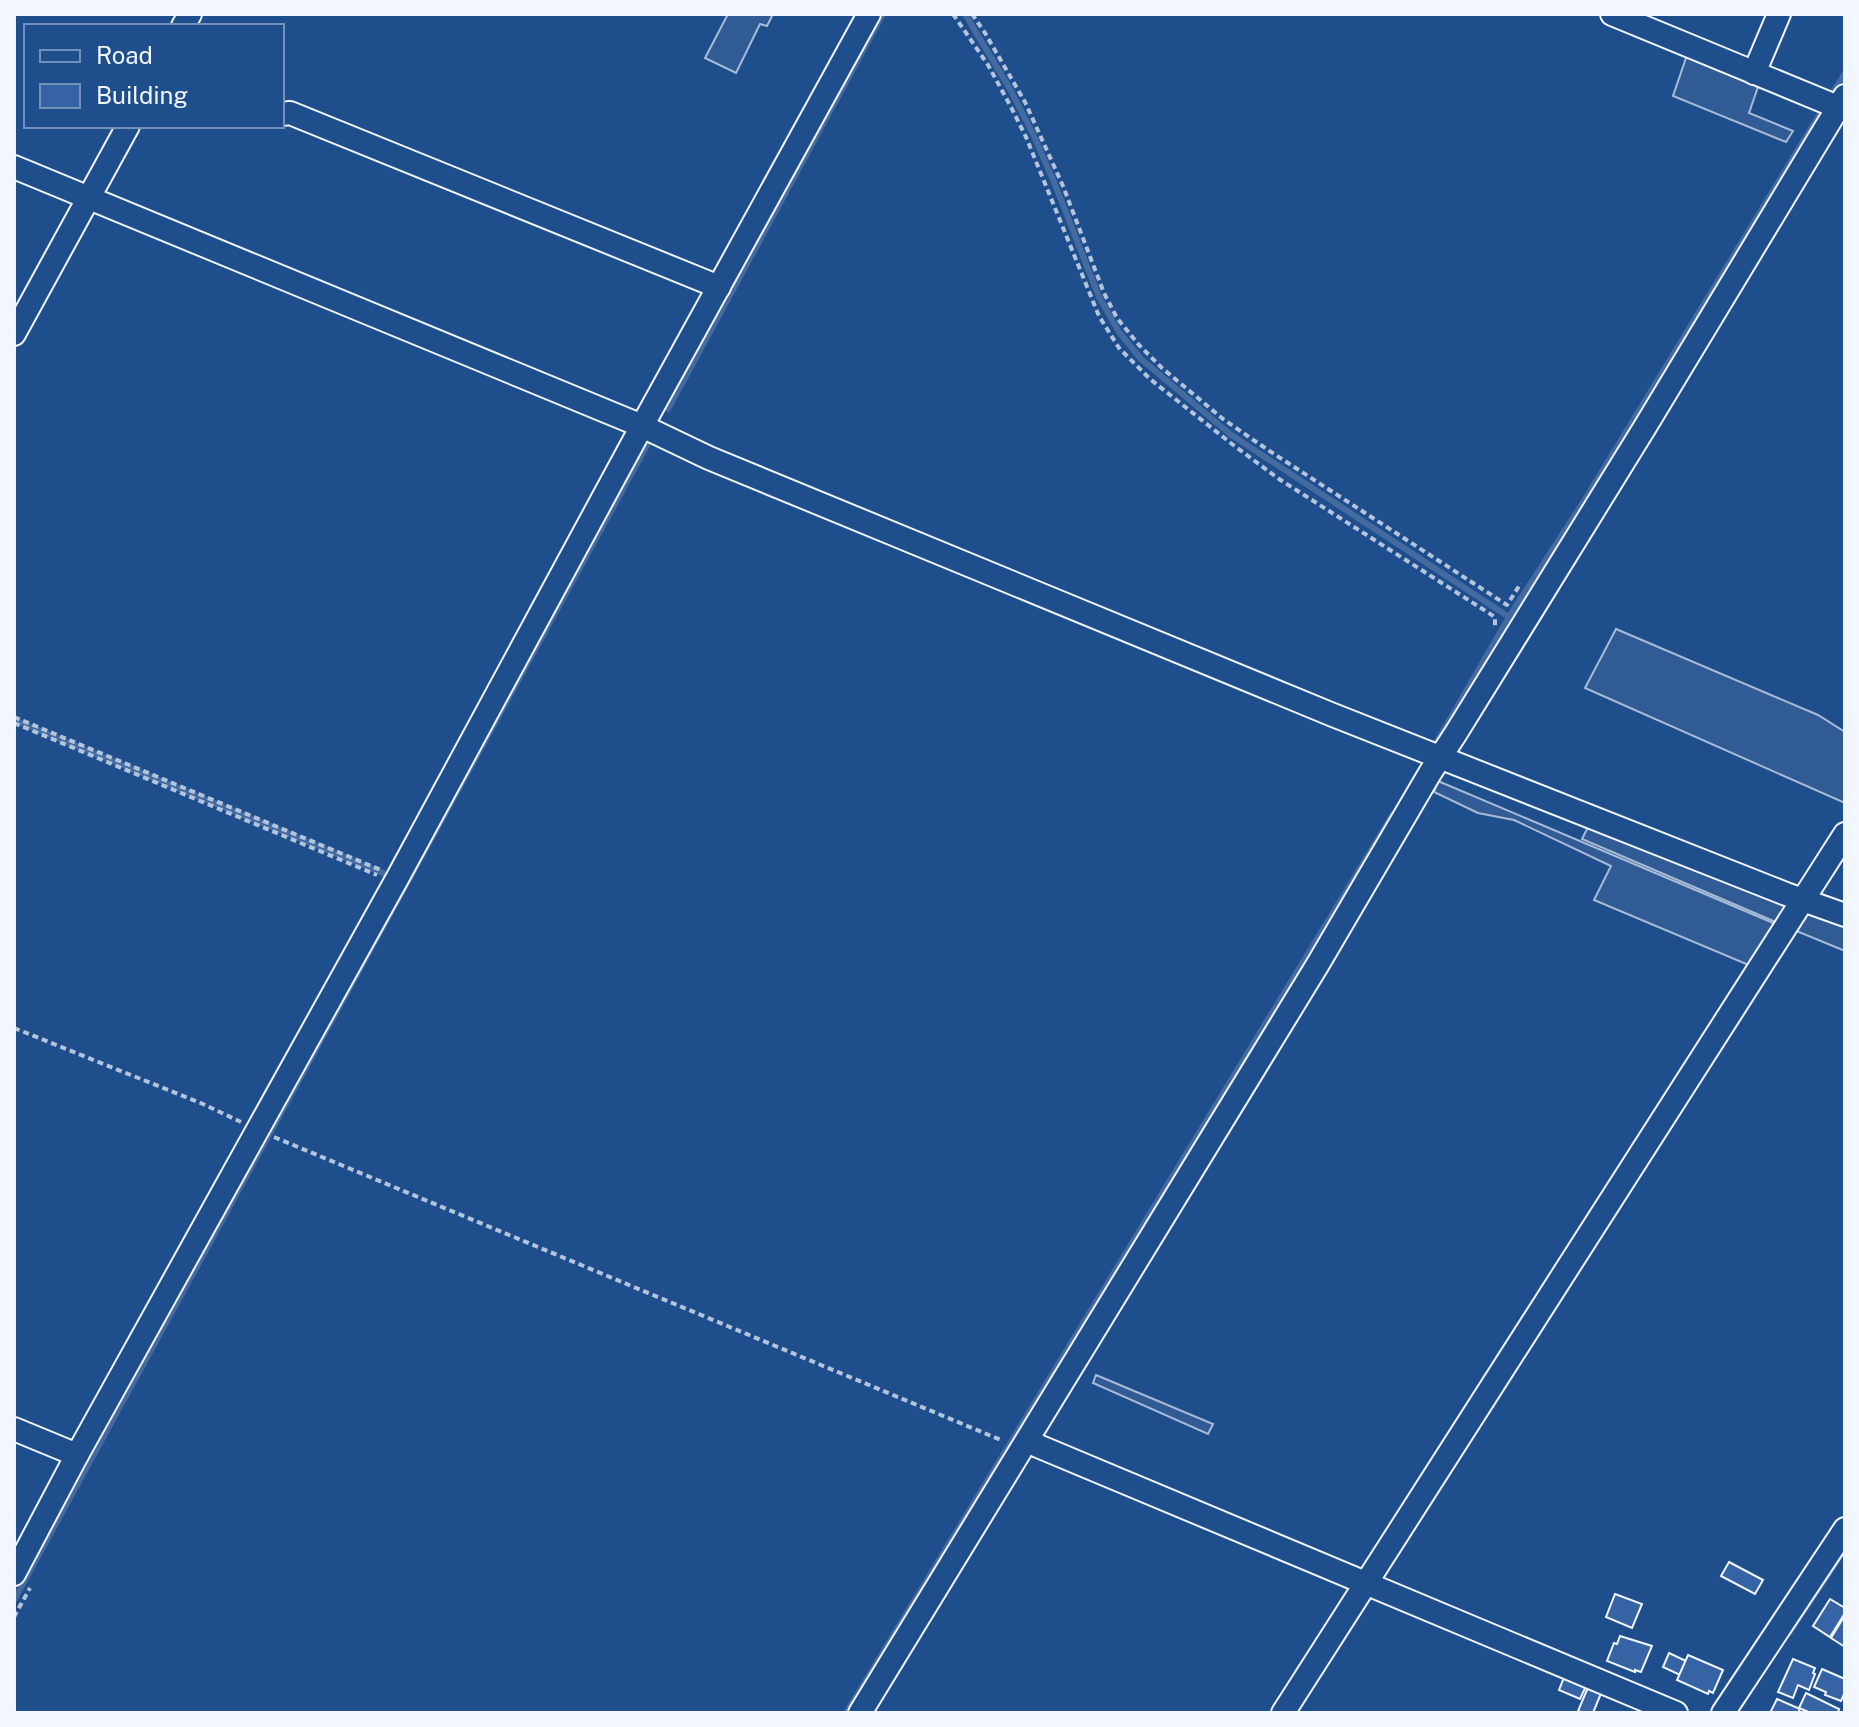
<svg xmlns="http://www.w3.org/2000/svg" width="1859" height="1727" font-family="'Public Sans',sans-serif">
	<rect width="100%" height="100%" fill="#1f4e8c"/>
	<g fill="#305b95" stroke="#a8bbd7" stroke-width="2">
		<path d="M728 14H773L767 26 760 24 736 73 705 58Z"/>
		<path d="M1687 55 1759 84 1749 113 1793 131 1786 142 1673 96Z"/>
		<path d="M1616 629 1818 715 1845 732V803L1585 688Z"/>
		<path d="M1438 781 1778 925 1751 966 1594 900 1611 866 1514 820 1478 813 1434 792Z"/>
		<path d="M1589 825 1790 904 1778 923 1582 839Z"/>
		<path d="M1814 909 1845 922V951L1794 930 1804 913Z"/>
		<path d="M1096 1375 1213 1424 1208 1434 1093 1383Z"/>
	</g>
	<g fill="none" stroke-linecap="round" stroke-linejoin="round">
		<g stroke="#446ba0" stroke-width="6">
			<path d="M965 14 1010 89 1033 134 1054 182 1099 297 1119 332 1141 359 1230 434 1509 617"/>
			<path d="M1830 97 1845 73"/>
			<path d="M668 409 883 14"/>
			<path d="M14 720 390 876"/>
			<path d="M1432 750 1509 617 1587 496 1824 107"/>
			<path d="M14 1600 650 440 645 438"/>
			<path d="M1789 1633 1845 1549"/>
			<path d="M846 1713 1393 814"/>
		</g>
	</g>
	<g fill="#3563a3" stroke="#f2f6ff" stroke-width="2">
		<path d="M1729 1562 1763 1580 1755 1594 1721 1576Z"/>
		<path d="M1615 1594 1642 1604 1632 1628 1606 1617Z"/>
		<path d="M1830 1599 1845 1608V1613L1830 1637 1813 1626Z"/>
		<path d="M1845 1615V1647L1831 1638Z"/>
		<path d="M1620 1636 1652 1646 1641 1672 1635 1670V1672L1607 1661 1614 1643 1617 1644Z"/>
		<path d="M1669 1653 1686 1661 1680 1675 1663 1667Z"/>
		<path d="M1688 1655 1723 1670 1713 1693 1709 1691 1708 1694 1677 1680Z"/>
		<path d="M1793 1659 1815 1668 1813 1673 1815 1674 1809 1690 1798 1685 1793 1698 1778 1692Z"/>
		<path d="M1822 1669 1845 1679V1692L1841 1701 1825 1695 1826 1692 1814 1687Z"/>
		<path d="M1565 1675 1587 1684 1580 1699 1559 1690Z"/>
		<path d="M1589 1685 1602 1691 1593 1713H1583L1578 1711Z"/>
		<path d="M1806 1693 1839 1709 1838 1713H1811L1799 1708Z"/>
		<path d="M1777 1699 1800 1709 1798 1713H1770Z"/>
	</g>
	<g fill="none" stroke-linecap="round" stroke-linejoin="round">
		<defs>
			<g id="minor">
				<path d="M1612 14 1845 110"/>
				<path d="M183 26 190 14"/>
				<path d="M1754 73 1779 14"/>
				<path d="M282 114 290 113 719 287"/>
				<path d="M14 167 642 426 709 458 1333 715 1786 894 1845 915"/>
				<path d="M14 334 128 126"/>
				<path d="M14 1429 77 1455"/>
				<path d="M1028 1440 1038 1446 1676 1713"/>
				<path d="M14 1574 77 1455 398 877 642 426 869 14"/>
				<path d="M860 1713 1318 964 1430 773 1456 733 1645 427 1845 96"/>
				<path d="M1283 1713 1845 834"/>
				<path d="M1723 1713 1845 1529"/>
			</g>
		</defs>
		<use href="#minor" stroke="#f2f6ff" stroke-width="26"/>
		<g stroke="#b3c4dc" stroke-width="4" stroke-dasharray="6 4" stroke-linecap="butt">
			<path d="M953 14 988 65 1010 105 1026 137 1099 316 1119 348 1150 379 1232 444 1279 479 1495 617V627"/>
			<path d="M972 14 985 33 1025 102 1063 186 1104 293 1117 318 1139 345 1162 368 1223 419 1268 450 1507 605 1521 583"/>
			<path d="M14 717 381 870"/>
			<path d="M14 723 377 875"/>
			<path d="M14 1028 203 1104 241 1122"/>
			<path d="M274 1137 1001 1440"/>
			<path d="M14 1617 30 1588"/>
		</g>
		<use href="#minor" stroke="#1f4e8c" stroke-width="22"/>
	</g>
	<rect width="1859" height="1727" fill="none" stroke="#f2f6ff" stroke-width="32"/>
	<rect x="24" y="24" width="260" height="104" fill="#1f4e8c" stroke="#7391ba" stroke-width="2"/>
	<rect x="40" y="50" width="40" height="12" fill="#1f4e8c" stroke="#7391ba" stroke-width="2"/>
	<text x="96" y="64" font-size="24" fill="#f2f6ff">Road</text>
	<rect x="40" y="84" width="40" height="24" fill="#3563a3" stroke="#7391ba" stroke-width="2"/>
	<text x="96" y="104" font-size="24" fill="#f2f6ff">Building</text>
</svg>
